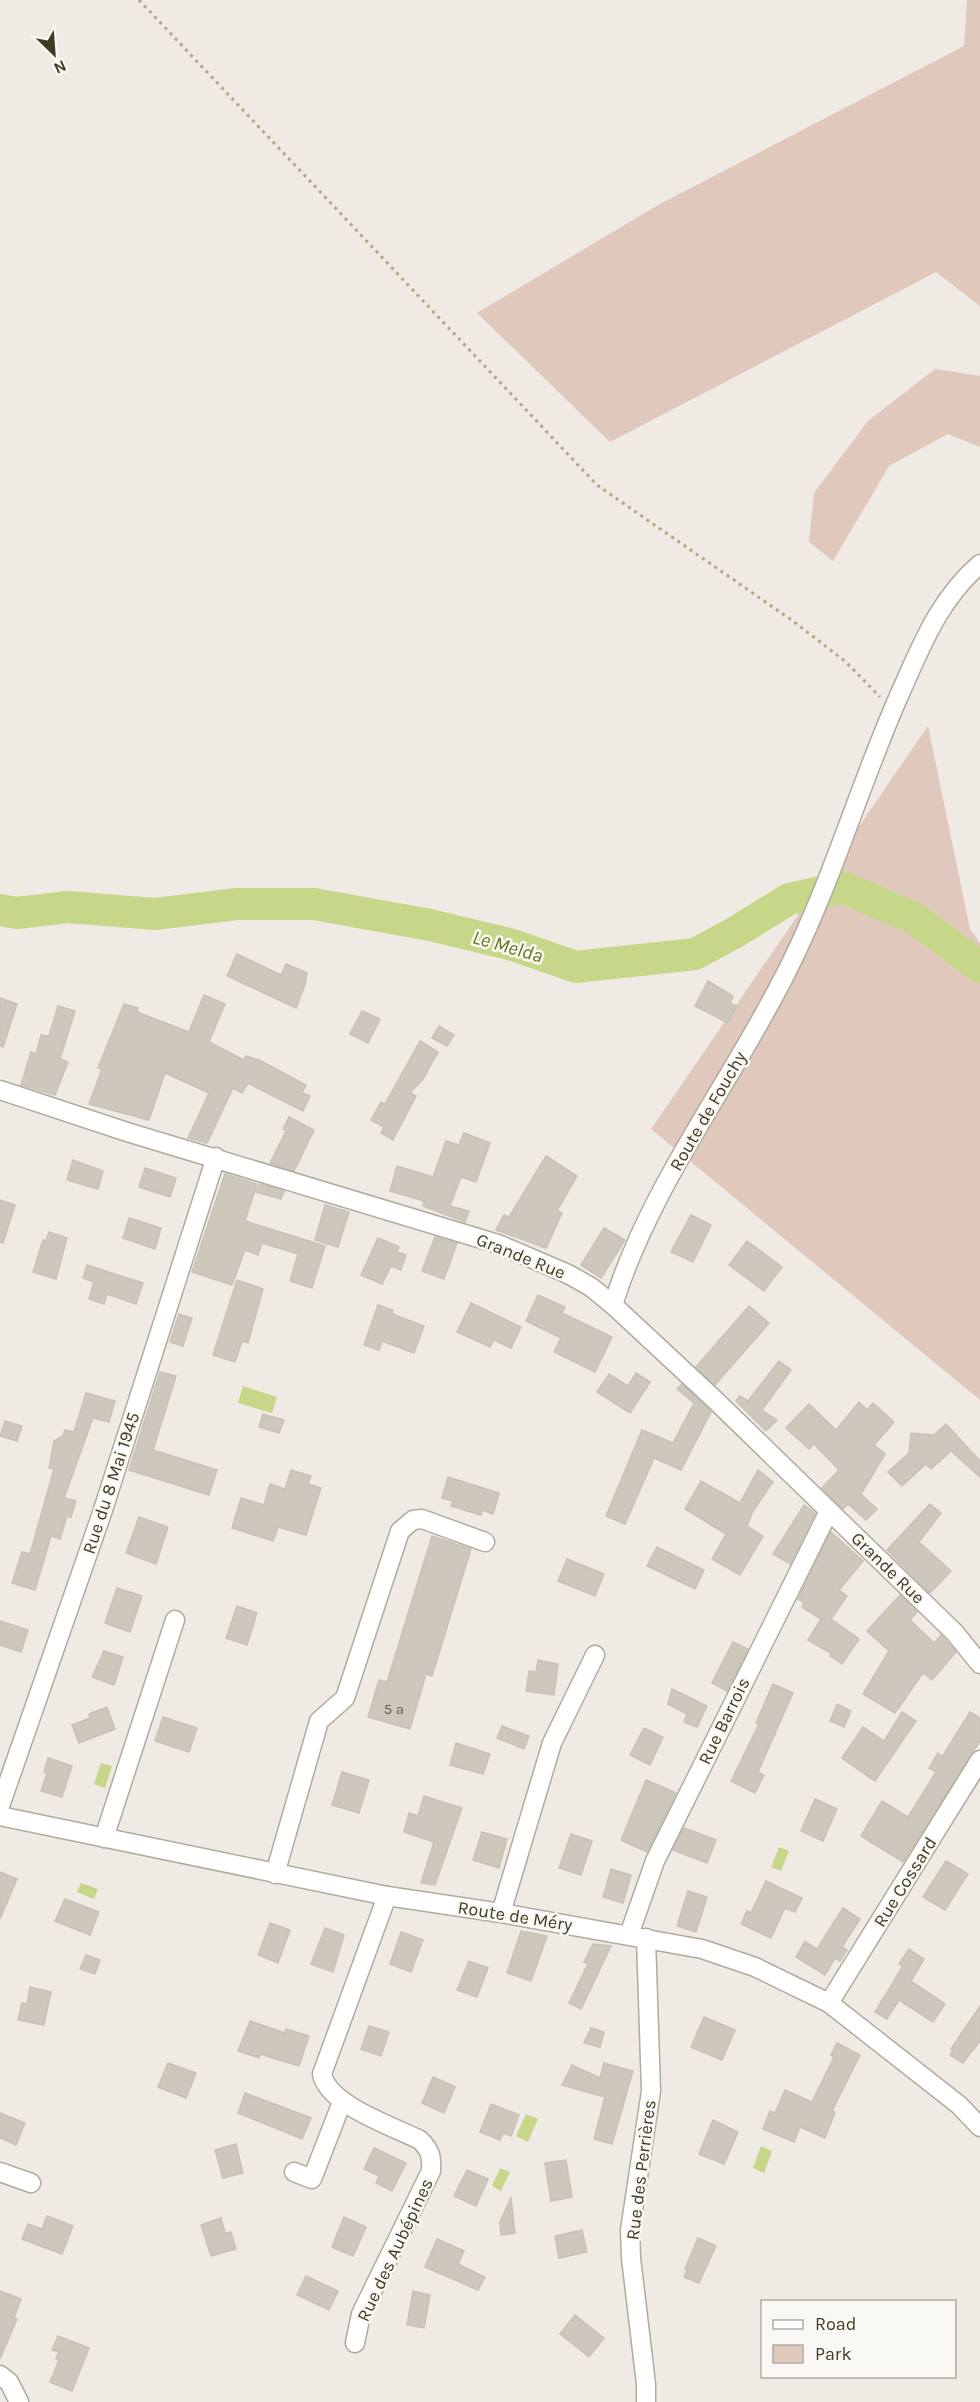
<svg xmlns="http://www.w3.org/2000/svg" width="980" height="2402" font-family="Karla,sans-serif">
	<rect width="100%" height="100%" fill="#efeae4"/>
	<g fill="#e1c8bc">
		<path d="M967 0H980V306L936 272 610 442 477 313 658 205 964 46Z"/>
		<path d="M935 369 980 376V447L948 434 889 466 833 561 809 542 814 493 868 421Z"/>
		<path d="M928 726 970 929 980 943V1400L651 1129Z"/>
	</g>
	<g fill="#c7d789">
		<path d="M243 1386 277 1397 272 1413 238 1403Z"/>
		<path d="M101 1763 112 1766 105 1788 94 1784Z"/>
		<path d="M779 1847 789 1851 781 1871 771 1867Z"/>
		<path d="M81 1883 98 1889 94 1899 77 1892Z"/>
		<path d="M526 2114 538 2119 528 2142 516 2136Z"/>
		<path d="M761 2146 772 2151 764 2173 753 2168Z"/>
		<path d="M500 2168 510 2172 501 2191 492 2186Z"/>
	</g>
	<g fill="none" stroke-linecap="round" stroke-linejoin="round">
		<path stroke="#c7d789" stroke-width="32" d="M0 910 17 913 68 907 155 914 237 904H314L430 925 513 945 576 967 695 954 734 933 789 899 842 887 914 918 980 967"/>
	</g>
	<g fill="#cdc7bc" stroke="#c9c2b6" stroke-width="1.5">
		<path d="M237 954 281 975 286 964 307 973 305 985 296 1008 227 976Z"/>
		<path d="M708 981 733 996 730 1003 737 1006 728 1023 695 1006Z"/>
		<path d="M204 995 225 1004 209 1042 244 1060 246 1056 259 1060 306 1085 302 1093 310 1096 303 1111 248 1083 242 1093 233 1088 207 1143 188 1138 209 1093 165 1073 149 1120 89 1104 102 1069 98 1068 124 1004 138 1008 137 1012 189 1032Z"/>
		<path d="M0 998 17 1004 3 1047 0 1046Z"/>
		<path d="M58 1006 75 1011 60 1059 68 1062 55 1095 21 1085 31 1052 36 1054 41 1035 49 1036Z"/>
		<path d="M362 1011 380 1019 368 1043 350 1034Z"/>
		<path d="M439 1026 454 1035 447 1046 432 1038Z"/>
		<path d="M420 1041 438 1052 423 1079 410 1093 416 1096 393 1140 381 1133 384 1127 371 1120 381 1102 385 1104Z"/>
		<path d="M289 1117 314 1130 294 1171 270 1163 286 1131 283 1129Z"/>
		<path d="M464 1133 490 1143 476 1182 461 1177 450 1206 469 1211 465 1222 423 1206 424 1201 390 1191 397 1166 433 1177 446 1141 459 1145Z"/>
		<path d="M546 1156 577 1176 557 1211 562 1213 546 1248 496 1230 504 1215 509 1217Z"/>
		<path d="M73 1160 103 1171 98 1189 67 1180Z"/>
		<path d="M145 1168 176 1178 170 1197 139 1187Z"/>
		<path d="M225 1174 257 1184 245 1221 325 1246 312 1288 290 1281 298 1254 262 1243 258 1255 245 1250 232 1285 192 1272Z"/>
		<path d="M260 1184 284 1191 281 1199 256 1192Z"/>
		<path d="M0 1200 15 1205 3 1243 0 1242Z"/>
		<path d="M325 1205 349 1212 338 1247 315 1240Z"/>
		<path d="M691 1215 711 1225 693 1262 671 1252Z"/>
		<path d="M129 1218 161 1228 155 1249 123 1238Z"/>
		<path d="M604 1228 625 1240 601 1278 581 1265Z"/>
		<path d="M49 1232 67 1238 56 1279 33 1272 43 1240 46 1241Z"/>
		<path d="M435 1237 457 1243 444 1279 422 1271Z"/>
		<path d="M378 1238 399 1247 397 1252 406 1255 401 1270 391 1266 382 1284 361 1275Z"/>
		<path d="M747 1241 782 1267 764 1291 729 1265Z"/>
		<path d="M87 1265 143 1283 136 1304 107 1294 104 1304 89 1299 94 1282 83 1278Z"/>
		<path d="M237 1280 263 1289 248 1343 242 1341 235 1362 213 1355Z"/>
		<path d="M538 1295 565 1307 562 1313 612 1337 595 1372 554 1352 561 1338 526 1321Z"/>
		<path d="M471 1303 521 1327 511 1348 494 1340 490 1347 457 1332Z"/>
		<path d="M378 1305 393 1310 392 1314 424 1326 414 1353 382 1341 379 1350 364 1345Z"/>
		<path d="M749 1306 769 1323 715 1385 696 1367Z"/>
		<path d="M179 1314 192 1318 183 1346 170 1342Z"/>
		<path d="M779 1361 791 1370 762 1410 777 1420 766 1431 736 1401 740 1396 748 1401Z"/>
		<path d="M160 1372 176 1376 153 1450 217 1470 209 1495 129 1470Z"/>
		<path d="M636 1373 650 1382 630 1413 597 1392 609 1374 628 1386Z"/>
		<path d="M682 1384 711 1412 681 1470 654 1458 625 1524 606 1516 642 1430 673 1443 694 1403 677 1389Z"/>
		<path d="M86 1393 115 1401 109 1422 93 1418 64 1498 76 1501 71 1517 67 1516 60 1539 51 1536 35 1590 12 1583 22 1552 30 1554 54 1469 49 1468 54 1441 63 1436 65 1430 74 1432Z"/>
		<path d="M859 1402 867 1410 873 1403 894 1422 874 1445 885 1454 861 1494 877 1509 866 1520 848 1504 843 1509 822 1488 839 1470 814 1444 809 1449 786 1428 809 1404 836 1430Z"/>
		<path d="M263 1414 284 1420 279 1433 259 1427Z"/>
		<path d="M5 1421 22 1426 17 1441 0 1436Z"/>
		<path d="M946 1424 980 1461V1477L951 1451 931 1469 926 1464 902 1486 888 1472 909 1453 911 1433 934 1435Z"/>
		<path d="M291 1470 311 1476 308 1484 321 1488 306 1535 278 1527 273 1541 232 1528 241 1498 264 1505 270 1484 285 1489Z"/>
		<path d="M758 1470 773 1482 753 1511 747 1526 763 1536 740 1575 712 1559 726 1534 685 1509 701 1481 740 1503Z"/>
		<path d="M448 1477 499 1493 493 1514 482 1510 481 1515 451 1506 453 1501 442 1498Z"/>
		<path d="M930 1504 941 1513 919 1542 951 1571 930 1593 887 1550Z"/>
		<path d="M804 1505 815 1513 790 1564 773 1554Z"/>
		<path d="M139 1517 168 1527 156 1564 126 1553Z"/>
		<path d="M831 1532 863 1561 839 1590 847 1596 831 1619 859 1639 842 1664 830 1656 832 1654 808 1640 821 1619 802 1607 804 1603 798 1599Z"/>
		<path d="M432 1536 471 1549 432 1676 426 1674 410 1729 368 1717 379 1680 387 1682Z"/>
		<path d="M657 1547 704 1570 695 1589 647 1566Z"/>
		<path d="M567 1559 604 1574 595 1596 558 1581Z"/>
		<path d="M117 1588 142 1596 130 1632 105 1623Z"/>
		<path d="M900 1595 917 1612 910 1620 934 1643 941 1635 956 1652 932 1680 923 1673 895 1713 863 1694 889 1651 867 1631Z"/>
		<path d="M237 1606 257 1613 247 1645 226 1638Z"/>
		<path d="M0 1621 28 1630 21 1652 0 1645Z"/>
		<path d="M733 1642 748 1649 727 1691 712 1683Z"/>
		<path d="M104 1651 123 1657 114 1685 92 1677Z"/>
		<path d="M538 1660 558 1664 554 1695 526 1691 529 1671 536 1672Z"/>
		<path d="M773 1684 793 1693 758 1772 764 1775 755 1793 731 1781 759 1724 756 1723Z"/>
		<path d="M672 1689 707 1706 697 1727 684 1722 687 1714 668 1704Z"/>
		<path d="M837 1704 851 1711 844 1727 830 1721Z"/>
		<path d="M107 1707 115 1729 79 1743 72 1725 90 1718 89 1714Z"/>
		<path d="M902 1712 916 1721 875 1781 842 1758 863 1727 884 1741Z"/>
		<path d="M970 1712 980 1718V1741L903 1862 861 1836 882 1801 908 1817 936 1772 929 1768 938 1753 942 1757Z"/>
		<path d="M163 1717 197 1728 189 1752 155 1741Z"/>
		<path d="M502 1726 529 1736 524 1749 497 1738Z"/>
		<path d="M644 1728 663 1737 650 1765 630 1755Z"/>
		<path d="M456 1743 490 1754 483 1774 450 1765Z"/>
		<path d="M48 1758 72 1766 62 1797 41 1791 47 1773 44 1772Z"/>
		<path d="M342 1772 369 1780 359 1813 332 1805Z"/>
		<path d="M646 1780 676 1793 647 1852 621 1840Z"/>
		<path d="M424 1796 462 1808 435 1885 421 1883 434 1842 404 1832 409 1813 418 1816Z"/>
		<path d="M815 1799 837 1809 823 1841 801 1831Z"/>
		<path d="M684 1828 716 1840 707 1863 673 1850Z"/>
		<path d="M482 1832 507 1839 499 1868 473 1860Z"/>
		<path d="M571 1834 592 1841 581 1875 559 1868Z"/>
		<path d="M946 1861 968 1874 945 1910 923 1897Z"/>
		<path d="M611 1869 631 1875 623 1903 603 1897Z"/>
		<path d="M0 1872 17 1879 0 1919Z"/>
		<path d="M766 1881 802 1898 795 1912 785 1908 771 1938 741 1924 747 1911 751 1913Z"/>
		<path d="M688 1891 707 1897 696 1932 677 1926Z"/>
		<path d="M65 1899 99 1912 90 1935 55 1921Z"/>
		<path d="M843 1908 860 1919 842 1947 847 1950 840 1961 835 1958 825 1975 796 1957 805 1941 817 1949Z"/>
		<path d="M270 1923 290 1930 278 1963 258 1955Z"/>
		<path d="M325 1928 344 1935 333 1972 311 1964Z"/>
		<path d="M521 1931 547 1936 531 1981 507 1973Z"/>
		<path d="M401 1932 423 1940 411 1972 390 1964Z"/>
		<path d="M593 1944 611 1946 581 2009 569 2003 588 1964 584 1962Z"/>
		<path d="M909 1949 924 1959 911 1981 945 2004 933 2022 899 2000 887 2019 875 2012 903 1966 899 1964Z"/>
		<path d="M86 1955 100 1960 95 1974 80 1969Z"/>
		<path d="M469 1961 488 1968 477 1997 457 1990Z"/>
		<path d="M30 1987 51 1992 44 2025 18 2020 22 2003 27 2004Z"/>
		<path d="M980 2006V2041L963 2063 950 2055 953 2050 951 2049Z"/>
		<path d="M704 2017 735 2030 722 2060 691 2047Z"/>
		<path d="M250 2021 285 2033 286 2029 309 2036 299 2066 260 2054 259 2058 238 2051Z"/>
		<path d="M369 2026 389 2032 381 2056 361 2049Z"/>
		<path d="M591 2028 604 2032 600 2047 584 2043Z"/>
		<path d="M837 2043 860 2055 832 2111 835 2112 825 2138 800 2127 794 2142 763 2129 770 2111 775 2113 785 2090 812 2102 834 2057 831 2055Z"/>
		<path d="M168 2063 196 2073 186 2098 158 2087Z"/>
		<path d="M604 2063 633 2071 612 2144 594 2139 605 2097 562 2085 572 2065 600 2078Z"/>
		<path d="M433 2077 455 2087 444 2113 422 2103Z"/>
		<path d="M245 2093 311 2118 302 2139 238 2113Z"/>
		<path d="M491 2104 519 2115 511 2136 503 2133 500 2140 480 2132Z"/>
		<path d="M0 2113 25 2123 16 2145 0 2138Z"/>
		<path d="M713 2120 738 2132 724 2164 699 2154Z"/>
		<path d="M236 2144 243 2173 223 2178 215 2150Z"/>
		<path d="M374 2148 406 2163 392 2191 376 2183 379 2176 364 2169Z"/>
		<path d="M566 2160 572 2197 551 2201 545 2163Z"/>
		<path d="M467 2170 488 2179 476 2206 454 2196Z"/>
		<path d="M511 2198 515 2233 501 2235 500 2222Z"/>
		<path d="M47 2216 73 2226 62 2254 22 2239 28 2224 42 2229Z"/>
		<path d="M344 2217 366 2227 353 2256 332 2247Z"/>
		<path d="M221 2218 225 2233 231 2232 236 2249 211 2256 201 2225Z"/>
		<path d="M582 2230 587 2252 559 2258 555 2236Z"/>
		<path d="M698 2238 716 2246 699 2283 684 2277 687 2270 685 2269Z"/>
		<path d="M437 2239 464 2251 458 2264 485 2277 478 2290 425 2267Z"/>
		<path d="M306 2276 338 2291 329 2310 297 2295Z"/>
		<path d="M0 2291 21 2299 14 2318 17 2319 0 2359Z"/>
		<path d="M413 2291 430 2295 424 2328 407 2325Z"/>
		<path d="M575 2315 604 2338 589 2357 560 2334Z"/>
		<path d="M58 2336 89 2348 72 2391 50 2382 59 2360 56 2359 59 2352 52 2350Z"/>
	</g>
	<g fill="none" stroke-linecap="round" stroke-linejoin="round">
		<defs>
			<g id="minor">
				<path d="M0 1090 127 1132 498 1244 568 1274 591 1287 613 1305 714 1399 955 1633 980 1664"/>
				<path d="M613 1305C651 1183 733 1081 789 967 832 881 859 787 898 698 920 649 938 600 980 564"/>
				<path d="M0 1806 102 1513 216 1157"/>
				<path d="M0 1816 387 1896 501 1913 702 1949 755 1967 829 2003 959 2105 980 2127"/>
				<path d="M104 1838 175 1620"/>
				<path d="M275 1874 319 1721 345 1698 400 1531 413 1520 422 1519 485 1542"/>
				<path d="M501 1913 552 1743 595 1655"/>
				<path d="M629 1935 655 1861 829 1511"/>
				<path d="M646 1938 651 2091 630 2230 631 2258 646 2384V2402"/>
				<path d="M829 2003 980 1760"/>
				<path d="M0 2172 31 2183"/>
				<path d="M294 2172 312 2179 342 2102"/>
				<path d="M355 2343 361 2314 431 2171C432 2156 430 2150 420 2140 392 2126 328 2105 322 2074L387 1896"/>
				<path d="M0 2375 9 2382 19 2402"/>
			</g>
		</defs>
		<use href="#minor" stroke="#b1ab9e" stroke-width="21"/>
		<path stroke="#b4a782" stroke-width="3" stroke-dasharray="3 4.5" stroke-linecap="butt" d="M139 0 597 485 793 621 846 662 880 697"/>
		<use href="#minor" stroke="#fff" stroke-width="18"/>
	</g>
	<g text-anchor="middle" stroke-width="5" stroke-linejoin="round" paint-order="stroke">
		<g font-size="15" fill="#655e48">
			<text x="394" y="1714">5 a</text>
		</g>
		<g font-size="18" fill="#423b22" stroke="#faf8f5">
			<text transform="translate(708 1111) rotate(-60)" y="6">Route de Fouchy</text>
			<text transform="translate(521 1256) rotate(22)" y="6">Grande Rue</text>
			<text transform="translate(111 1483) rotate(-72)" y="6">Rue du 8 Mai 1945</text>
			<text transform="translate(888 1568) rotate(44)" y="6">Grande Rue</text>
			<text transform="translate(724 1721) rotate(-64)" y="6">Rue Barrois</text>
			<text transform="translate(905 1882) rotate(-58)" y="6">Rue Cossard</text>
			<text transform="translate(515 1916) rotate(9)" y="6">Route de Méry</text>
			<text transform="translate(641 2170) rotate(-83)" y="6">Rue des Perrières</text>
			<text transform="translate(395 2250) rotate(-65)" y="6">Rue des Aubépines</text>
		</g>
		<g font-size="20" font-style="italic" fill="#627816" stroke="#faf8f5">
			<text transform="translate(508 946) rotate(16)" y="7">Le Melda</text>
		</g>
	</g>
	<rect x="761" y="2300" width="195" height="78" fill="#faf8f5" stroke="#b0aca1" stroke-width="1.5"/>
	<rect x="773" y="2320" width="30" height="9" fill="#ffffff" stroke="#b0aca1" stroke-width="1.5"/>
	<text x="815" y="2330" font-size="18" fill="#423b22">Road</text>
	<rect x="773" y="2345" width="30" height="18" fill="#e1c8bc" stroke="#b0aca1" stroke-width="1.5"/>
	<text x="815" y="2360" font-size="18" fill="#423b22">Park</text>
	<g transform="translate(54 54) rotate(155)" stroke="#faf8f5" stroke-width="4.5" paint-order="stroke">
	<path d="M0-4.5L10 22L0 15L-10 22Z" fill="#423b22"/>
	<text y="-9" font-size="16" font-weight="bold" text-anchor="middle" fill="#423b22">N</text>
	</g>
</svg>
